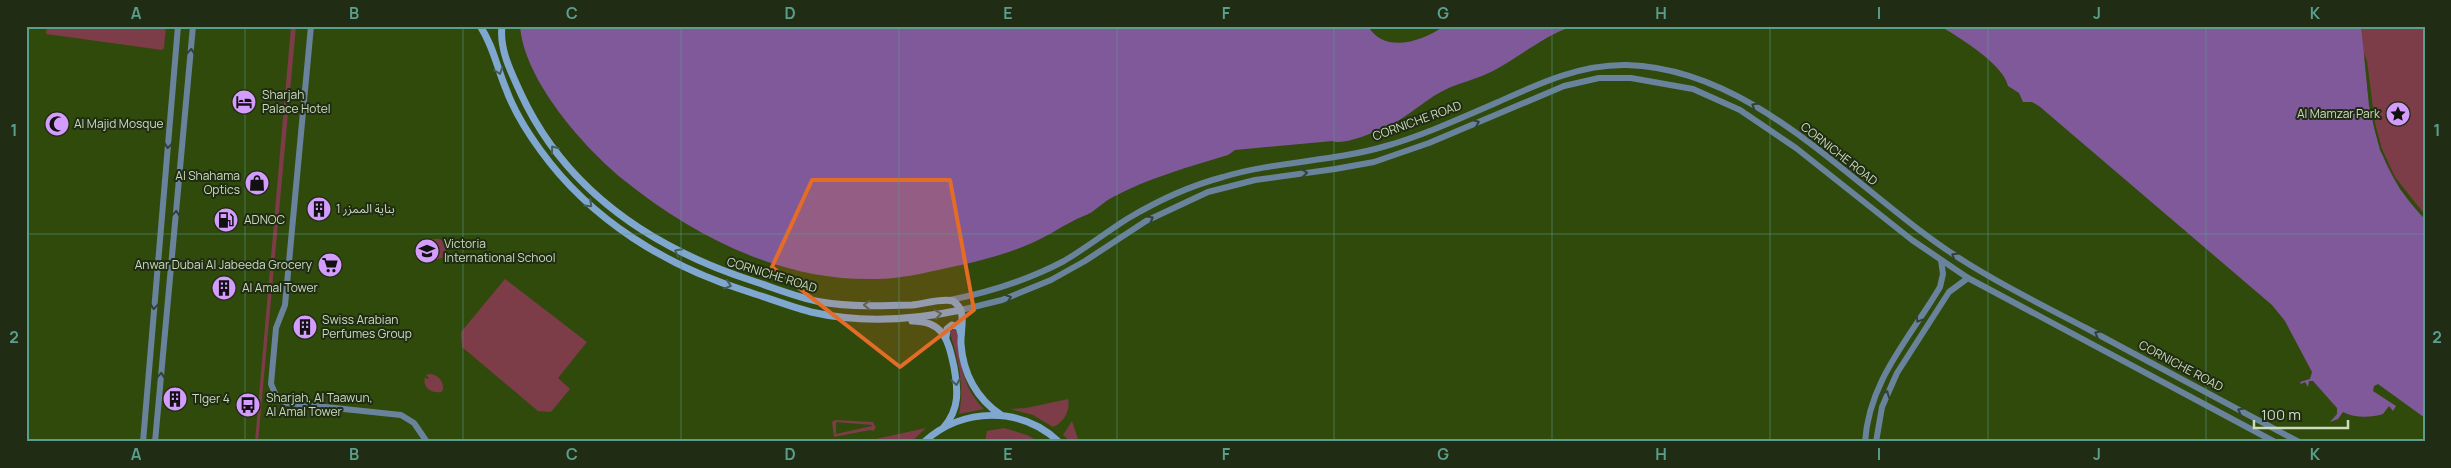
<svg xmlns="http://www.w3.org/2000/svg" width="2451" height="468" font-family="Manrope,'Noto Sans Arabic',sans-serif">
	<rect width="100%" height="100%" fill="#304a0b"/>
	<g fill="#7c3c48" fill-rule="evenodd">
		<path d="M47 26H166L164 48 162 50 46 34Z"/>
		<path d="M291 26H296L258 442H255Z"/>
		<path d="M2361 26H2425V219L2400 189 2380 150 2366 79Z"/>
		<path d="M431 239H439L445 242 446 253 442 258 435 260 427 254 428 243 431 247 433 245 430 241Z"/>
		<path d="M505 279 587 342 558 378 570 389 551 412 538 411 462 347 461 332Z"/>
		<path d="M953 329 957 332C959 360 963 389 984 409L959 414C965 387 958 359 950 333Z"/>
		<path d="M429 374C438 374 444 381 443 390L441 392C431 394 422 387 425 377L427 379 429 378 426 375Z"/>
		<path d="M1068 399C1071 410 1063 423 1053 427L1033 415 1010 409 1026 408Z"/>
		<path d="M835 420 873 422 876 428 873 431 870 430 834 437 832 422ZM836 422 872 425V426L836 434Z"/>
		<path d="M1072 421 1079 442H1071L1063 435Z"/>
		<path d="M926 428 911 442H871V440Z"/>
		<path d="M1004 428 1027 435 1040 442H985L987 431Z"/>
	</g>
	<g fill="#80599b">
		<path d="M520 26H1368C1384 54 1422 42 1444 26H1573C1543 36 1520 57 1493 71 1476 80 1456 83 1439 93 1426 100 1414 111 1401 119 1390 126 1344 147 1333 141L1235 150 1228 155C1188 167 1149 178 1113 197 1105 201 1099 207 1092 212 1086 216 1079 217 1073 221 1059 228 1046 237 1032 243 1005 255 976 262 947 268 924 273 900 279 876 279 782 281 696 238 625 181 584 148 524 80 520 26Z"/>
		<path d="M1940 26H2361C2370 103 2367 159 2425 219V418L2378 384 2374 386 2373 391 2396 406 2393 411 2389 406 2383 414C2370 418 2355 418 2343 412L2338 419 2330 422 2337 414V408L2313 381H2309L2308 387 2305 382 2301 384 2300 382 2310 379 2312 372 2285 321 2272 305 2039 106 2032 102H2023L2019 93 2008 86C2003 64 1960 38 1940 26Z"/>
	</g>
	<path fill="#304a0b" d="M2364 53 2367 61 2375 123 2382 149 2395 177 2425 215V219L2400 189 2380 150 2369 106Z"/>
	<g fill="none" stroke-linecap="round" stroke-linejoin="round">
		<g stroke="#6a839c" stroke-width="6">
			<path d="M311 26 285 305 276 328 271 384 277 398 287 403 401 415 414 423 427 442"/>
			<path d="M950 300C990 292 1028 280 1064 261 1086 248 1105 233 1127 219 1157 201 1189 186 1223 177 1276 161 1332 162 1386 146 1424 135 1461 118 1498 102 1540 83 1581 64 1627 65 1761 69 1859 197 1967 263 2005 287 2046 307 2086 328 2157 366 2228 404 2299 442"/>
			<path d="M961 310 1002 300 1051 280 1085 261 1146 221 1208 192 1255 180 1335 169 1374 162 1429 143 1564 86 1599 78H1631L1693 89 1740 110 1796 148 1912 240 1968 278 2275 442"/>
			<path d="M143 442 178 26"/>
			<path d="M155 442 193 26"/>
			<path d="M1865 442C1869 380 1910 338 1940 287L1943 274 1941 260"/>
			<path d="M1876 442 1882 407 1897 373 1949 292 1968 278"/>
		</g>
		<g stroke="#80a7cf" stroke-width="7">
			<path d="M480 26C493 45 497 68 506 89 514 111 527 132 541 151 591 220 666 266 746 291 768 298 789 306 811 312 859 323 913 320 961 310"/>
			<path d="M502 26C499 50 512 74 521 94 567 193 656 250 756 282 777 289 799 298 821 302 851 307 882 306 912 305 924 304 941 298 953 301 968 311 960 329 961 344 963 374 977 399 1001 415"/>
			<path d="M912 321C944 321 948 340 954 367 958 390 960 408 944 427"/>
			<path d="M946 337 947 329 952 325 959 327 961 334"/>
			<path d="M924 442C962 407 1021 406 1059 442"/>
		</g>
	</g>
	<defs><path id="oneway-chevron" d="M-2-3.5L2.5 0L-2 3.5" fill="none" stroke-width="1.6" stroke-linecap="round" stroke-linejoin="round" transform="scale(1.25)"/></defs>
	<g stroke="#324235">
		<use href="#oneway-chevron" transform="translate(191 52) rotate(-85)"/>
		<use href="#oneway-chevron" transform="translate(1755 106) rotate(-149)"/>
		<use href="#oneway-chevron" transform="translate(1476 123) rotate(-23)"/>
		<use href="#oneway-chevron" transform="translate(168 145) rotate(95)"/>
		<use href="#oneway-chevron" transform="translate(1304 173) rotate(-6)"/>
		<use href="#oneway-chevron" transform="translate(176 214) rotate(-85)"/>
		<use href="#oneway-chevron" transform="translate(1150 219) rotate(-29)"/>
		<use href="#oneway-chevron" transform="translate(1955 256) rotate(-148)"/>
		<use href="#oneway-chevron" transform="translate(1008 298) rotate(-19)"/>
		<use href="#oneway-chevron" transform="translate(154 306) rotate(95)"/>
		<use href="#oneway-chevron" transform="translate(1919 319) rotate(123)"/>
		<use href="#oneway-chevron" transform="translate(2098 334) rotate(-152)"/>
		<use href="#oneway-chevron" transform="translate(161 376) rotate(-85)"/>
		<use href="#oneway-chevron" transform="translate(1886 394) rotate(-68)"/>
		<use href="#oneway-chevron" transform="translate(2241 411) rotate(-152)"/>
	</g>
	<g stroke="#465d5e">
		<use href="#oneway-chevron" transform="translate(499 71) rotate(71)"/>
		<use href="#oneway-chevron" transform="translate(554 149) rotate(-127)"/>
		<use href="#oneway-chevron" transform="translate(589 204) rotate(43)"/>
		<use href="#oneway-chevron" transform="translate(678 252) rotate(-153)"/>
		<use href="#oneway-chevron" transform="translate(728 285) rotate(18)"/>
		<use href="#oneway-chevron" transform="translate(867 305) rotate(-178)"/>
		<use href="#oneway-chevron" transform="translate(938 314) rotate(-8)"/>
		<use href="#oneway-chevron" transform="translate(956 382) rotate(80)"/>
	</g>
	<path fill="#e46c26" fill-opacity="0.2" stroke="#e46c26" stroke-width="4" stroke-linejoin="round" d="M812 180H950L974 310 900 367 772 267Z"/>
	<path fill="none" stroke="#5a9e8d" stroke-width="1" stroke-opacity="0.55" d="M245 26V442M463 26V442M681 26V442M899 26V442M1117 26V442M1334 26V442M1552 26V442M1770 26V442M1988 26V442M2206 26V442M26 234H2425"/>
	<defs>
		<symbol id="hotel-disc" viewBox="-11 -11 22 22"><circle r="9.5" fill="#d49cfc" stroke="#202c13"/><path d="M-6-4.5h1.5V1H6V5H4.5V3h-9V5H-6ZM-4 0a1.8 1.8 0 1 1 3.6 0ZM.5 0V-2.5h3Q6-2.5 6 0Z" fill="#111"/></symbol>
		<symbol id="sight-disc" viewBox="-11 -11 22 22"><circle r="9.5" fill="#d49cfc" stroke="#202c13"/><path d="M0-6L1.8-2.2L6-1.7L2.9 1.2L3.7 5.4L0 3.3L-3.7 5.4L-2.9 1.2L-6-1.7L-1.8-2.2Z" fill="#111"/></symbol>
		<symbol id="mosque-disc" viewBox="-11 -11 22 22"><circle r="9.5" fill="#d49cfc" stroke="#202c13"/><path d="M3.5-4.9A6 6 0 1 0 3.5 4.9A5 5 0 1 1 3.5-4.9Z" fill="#111"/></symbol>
		<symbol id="shop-disc" viewBox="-11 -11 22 22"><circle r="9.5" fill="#d49cfc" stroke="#202c13"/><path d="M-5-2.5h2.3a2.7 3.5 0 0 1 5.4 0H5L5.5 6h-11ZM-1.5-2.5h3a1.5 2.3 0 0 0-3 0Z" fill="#111"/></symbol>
		<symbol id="building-disc" viewBox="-11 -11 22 22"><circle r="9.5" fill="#d49cfc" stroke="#202c13"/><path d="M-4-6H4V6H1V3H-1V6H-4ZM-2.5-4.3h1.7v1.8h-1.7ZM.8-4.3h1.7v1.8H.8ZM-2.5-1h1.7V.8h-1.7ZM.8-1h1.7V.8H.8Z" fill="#111"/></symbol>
		<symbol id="fuel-disc" viewBox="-11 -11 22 22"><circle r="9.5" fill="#d49cfc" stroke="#202c13"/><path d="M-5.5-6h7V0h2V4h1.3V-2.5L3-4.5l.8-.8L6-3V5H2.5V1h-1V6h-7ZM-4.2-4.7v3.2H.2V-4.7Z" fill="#111"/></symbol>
		<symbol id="school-disc" viewBox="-11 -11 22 22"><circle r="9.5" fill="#d49cfc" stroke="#202c13"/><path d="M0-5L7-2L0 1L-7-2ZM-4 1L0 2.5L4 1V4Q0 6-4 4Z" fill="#111"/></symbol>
		<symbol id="supermarket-disc" viewBox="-11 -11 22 22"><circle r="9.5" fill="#d49cfc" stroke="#202c13"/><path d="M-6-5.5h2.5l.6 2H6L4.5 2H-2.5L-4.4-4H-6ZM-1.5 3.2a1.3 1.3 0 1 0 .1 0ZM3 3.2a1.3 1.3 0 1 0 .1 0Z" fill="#111"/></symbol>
		<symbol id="bus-disc" viewBox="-11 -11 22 22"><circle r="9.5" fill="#d49cfc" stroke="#202c13"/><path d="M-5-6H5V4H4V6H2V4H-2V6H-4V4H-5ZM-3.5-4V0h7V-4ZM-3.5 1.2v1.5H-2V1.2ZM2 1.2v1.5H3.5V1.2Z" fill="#111"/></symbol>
	</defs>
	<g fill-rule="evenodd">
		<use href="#hotel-disc" x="230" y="88" width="28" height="28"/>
		<use href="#sight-disc" x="2384" y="100" width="28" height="28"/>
		<use href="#mosque-disc" x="43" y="110" width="28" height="28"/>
		<use href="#shop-disc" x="243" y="169" width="28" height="28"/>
		<use href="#building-disc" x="305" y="195" width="28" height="28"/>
		<use href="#fuel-disc" x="212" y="206" width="28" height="28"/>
		<use href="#school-disc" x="413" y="237" width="28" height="28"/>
		<use href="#supermarket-disc" x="316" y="251" width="28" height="28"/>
		<use href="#building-disc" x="210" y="274" width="28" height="28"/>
		<use href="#building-disc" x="291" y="313" width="28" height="28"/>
		<use href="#building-disc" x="161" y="385" width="28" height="28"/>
		<use href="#bus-disc" x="234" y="391" width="28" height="28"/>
	</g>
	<g text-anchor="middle" stroke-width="4" stroke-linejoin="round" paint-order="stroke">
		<g font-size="12" fill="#cbdbbc" stroke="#202c13" text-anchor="start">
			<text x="262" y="99">Sharjah<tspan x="262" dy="14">Palace Hotel</tspan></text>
			<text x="2380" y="118" text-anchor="end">Al Mamzar Park</text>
			<text x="74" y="128">Al Majid Mosque</text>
			<text x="240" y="180" text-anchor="end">Al Shahama<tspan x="240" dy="14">Optics</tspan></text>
			<text x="336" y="213">بناية الممزر 1</text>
			<text x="244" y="224">ADNOC</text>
			<text x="444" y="248">Victoria<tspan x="444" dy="14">International School</tspan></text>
			<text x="312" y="269" text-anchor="end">Anwar Dubai Al Jabeeda Grocery</text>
			<text x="242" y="292">Al Amal Tower</text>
			<text x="322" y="324">Swiss Arabian<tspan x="322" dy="14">Perfumes Group</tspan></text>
			<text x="266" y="402">Sharjah, Al Taawun,<tspan x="266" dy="14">Al Amal Tower</tspan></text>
			<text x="192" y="403">TIger 4</text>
		</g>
		<g font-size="12" fill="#cbdbbc" stroke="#202c13">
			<text transform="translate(1417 121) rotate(-20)" y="4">CORNICHE ROAD</text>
			<text transform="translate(1839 154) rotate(38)" y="4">CORNICHE ROAD</text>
			<text transform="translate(772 275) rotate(17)" y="4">CORNICHE ROAD</text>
			<text transform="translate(2181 366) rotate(28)" y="4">CORNICHE ROAD</text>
		</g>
	</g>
	<rect width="2451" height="468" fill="none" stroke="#202c13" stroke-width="55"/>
	<path d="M2254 420v8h94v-8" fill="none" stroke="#cbdbbc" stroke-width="2.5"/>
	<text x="2261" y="420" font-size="15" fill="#cbdbbc" stroke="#202c13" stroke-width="4" paint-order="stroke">100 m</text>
	<rect x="28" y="28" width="2396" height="412" fill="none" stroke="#5a9e8d" stroke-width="2"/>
	<g font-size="16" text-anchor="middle" font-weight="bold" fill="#5a9e8d">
		<text x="136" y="19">A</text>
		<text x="354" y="19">B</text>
		<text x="572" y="19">C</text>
		<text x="790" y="19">D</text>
		<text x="1008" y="19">E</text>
		<text x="1226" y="19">F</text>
		<text x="1443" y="19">G</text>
		<text x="1661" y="19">H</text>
		<text x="1879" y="19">I</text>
		<text x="2097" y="19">J</text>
		<text x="2315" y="19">K</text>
		<text x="14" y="136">1</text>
		<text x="2437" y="136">1</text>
		<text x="14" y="343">2</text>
		<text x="2437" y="343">2</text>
		<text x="136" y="460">A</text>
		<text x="354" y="460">B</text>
		<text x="572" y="460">C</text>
		<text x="790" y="460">D</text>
		<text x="1008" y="460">E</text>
		<text x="1226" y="460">F</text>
		<text x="1443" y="460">G</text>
		<text x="1661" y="460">H</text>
		<text x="1879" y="460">I</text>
		<text x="2097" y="460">J</text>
		<text x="2315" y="460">K</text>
	</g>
</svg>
